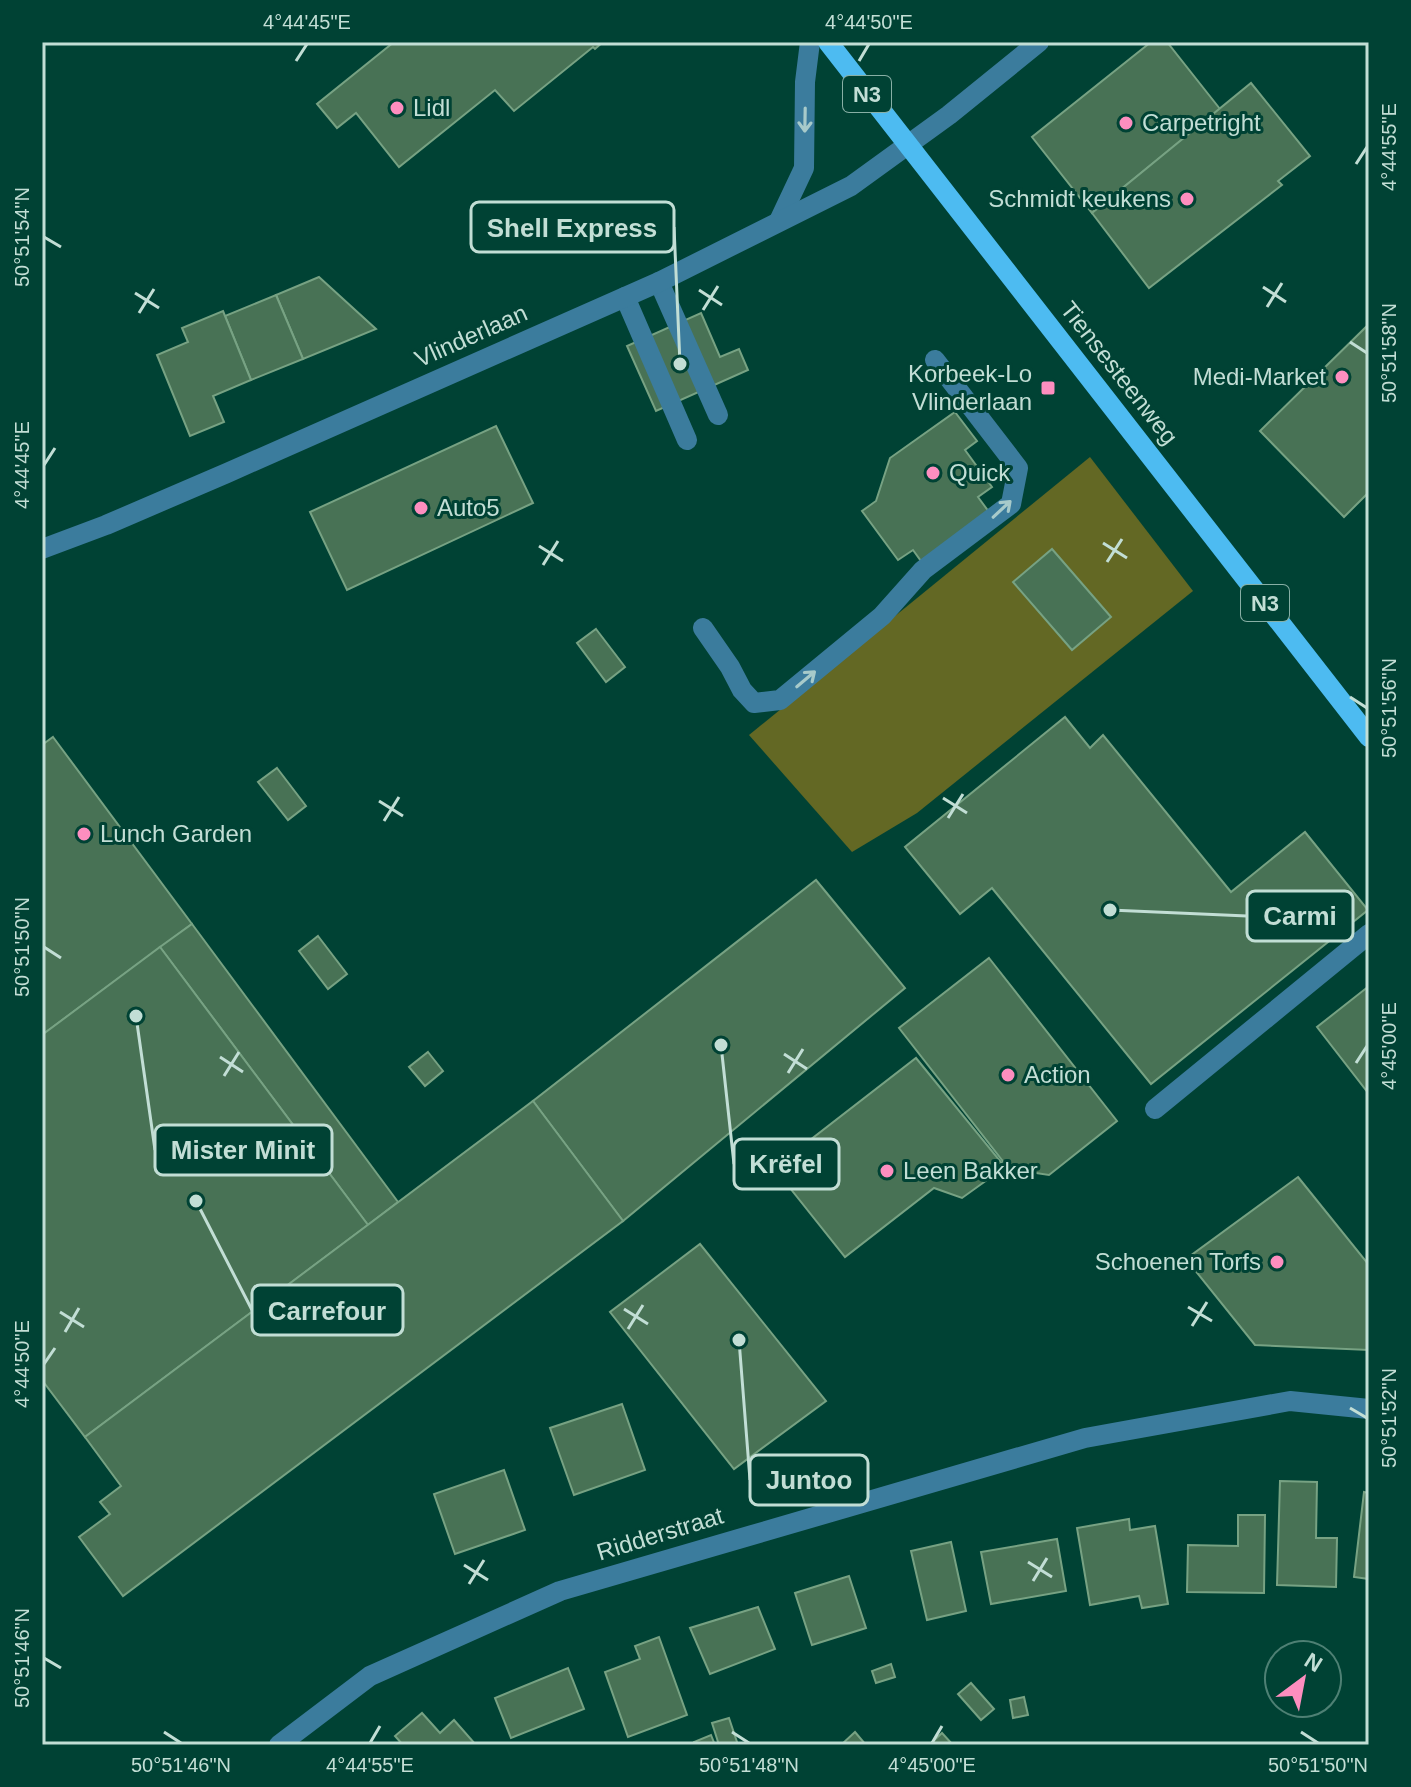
<svg xmlns="http://www.w3.org/2000/svg" width="1411" height="1787" font-family="Helvetica,sans-serif">
	<rect width="100%" height="100%" fill="#004234"/>
	<path fill="#636824" d="M1090 457 1193 591 917 813 852 852 749 735Z"/>
	<g fill="#487255" stroke="#77a283" stroke-width="2">
		<path d="M394 42H595L597 44 603 42 595 49 593 47 514 111 495 90 399 167 356 113 337 128 317 104Z"/>
		<path d="M1151 42H1167L1220 109 1092 213 1032 137Z"/>
		<path d="M1251 83 1310 156 1278 181 1282 185 1149 288 1092 213Z"/>
		<path d="M319 277 376 329 303 359 276 295Z"/>
		<path d="M276 295 303 359 251 380 225 316Z"/>
		<path d="M223 311 251 380 213 396 224 422 190 436 157 355 188 342 182 328Z"/>
		<path d="M701 313 720 357 739 349 748 370 656 411 627 346Z"/>
		<path d="M1369 324V492L1344 517 1260 431Z"/>
		<path d="M955 412 977 441 965 450 992 487 978 497 989 512 921 561 913 550 898 560 862 511 876 501 890 458Z"/>
		<path d="M496 426 533 503 347 590 310 512Z"/>
		<path d="M1052 549 1111 617 1072 650 1013 582Z"/>
		<path d="M596 629 625 667 606 682 577 643Z"/>
		<path d="M1065 717 1090 748 1103 735 1231 892 1305 832 1368 910 1151 1084 992 888 960 914 905 847Z"/>
		<path d="M53 737 192 924 42 1035V745Z"/>
		<path d="M277 768 306 806 288 820 258 782Z"/>
		<path d="M816 880 905 988 623 1221 533 1101Z"/>
		<path d="M192 924 398 1202 368 1225 160 947Z"/>
		<path d="M318 936 347 974 328 989 299 951Z"/>
		<path d="M160 947 368 1225 85 1437 42 1380V1035Z"/>
		<path d="M989 958 1117 1121 1049 1175 1009 1169 899 1028Z"/>
		<path d="M1369 986V1094L1317 1027Z"/>
		<path d="M428 1052 443 1071 425 1086 409 1067Z"/>
		<path d="M916 1058 1005 1167 962 1198 934 1188 845 1257 774 1168Z"/>
		<path d="M533 1101 623 1221 123 1596 79 1537 110 1514 100 1502 121 1486 85 1437Z"/>
		<path d="M1298 1177 1369 1265V1350L1255 1345 1186 1259Z"/>
		<path d="M700 1244 826 1401 734 1469 610 1312Z"/>
		<path d="M622 1404 645 1470 574 1495 550 1428Z"/>
		<path d="M504 1470 525 1530 455 1554 434 1494Z"/>
		<path d="M1280 1481 1317 1482 1316 1538H1337L1336 1587 1277 1585Z"/>
		<path d="M1364 1492 1369 1493V1579L1354 1577Z"/>
		<path d="M1238 1515H1265L1264 1593 1187 1592 1188 1545 1238 1546Z"/>
		<path d="M1129 1519 1130 1530 1155 1526 1168 1604 1142 1608 1139 1596 1090 1605 1077 1528Z"/>
		<path d="M1057 1539 1066 1591 991 1604 981 1552Z"/>
		<path d="M951 1542 966 1611 927 1620 911 1551Z"/>
		<path d="M849 1576 866 1628 812 1645 795 1593Z"/>
		<path d="M758 1607 775 1649 710 1674 690 1628Z"/>
		<path d="M659 1637 687 1715 628 1737 605 1672 640 1659 635 1646Z"/>
		<path d="M891 1664 895 1677 876 1683 872 1671Z"/>
		<path d="M568 1668 584 1709 511 1738 495 1698Z"/>
		<path d="M971 1683 994 1709 981 1720 958 1694Z"/>
		<path d="M1024 1697 1028 1715 1013 1718 1010 1700Z"/>
		<path d="M422 1713 440 1733 454 1720 476 1745H403L395 1736Z"/>
		<path d="M729 1718 738 1745H719L712 1723Z"/>
		<path d="M855 1732 866 1745H841Z"/>
		<path d="M942 1733 953 1745H929Z"/>
		<path d="M711 1735 715 1745H695L694 1742Z"/>
	</g>
	<g fill="none" stroke-linecap="round" stroke-linejoin="round">
		<g stroke="#3b7c9d" stroke-width="20">
			<path d="M779 221 804 168 805 82 810 42"/>
			<path d="M659 282 718 415"/>
			<path d="M625 297 687 440"/>
			<path d="M42 549 106 525 227 473 659 282 851 186 949 115 1039 42"/>
			<path d="M703 628 730 667 742 690 754 703 780 700 882 616 923 570 1011 504 1018 468 935 360"/>
			<path d="M1155 1109 1369 934"/>
			<path d="M279 1745 370 1676 560 1591 1085 1438 1290 1401 1369 1409"/>
		</g>
		<path stroke="#4dbbf1" stroke-width="20" d="M828 42 1369 737"/>
	</g>
	<defs><path id="oneway-shaft" d="M-6 0H5M1.5-3L5.5 0L1.5 3" fill="none" stroke-width="1.6" stroke-linecap="round" stroke-linejoin="round" transform="scale(2)"/></defs>
	<g stroke="#a7caca">
		<use href="#oneway-shaft" transform="translate(805 120) rotate(91)"/>
		<use href="#oneway-shaft" transform="translate(1002 509) rotate(-43)"/>
		<use href="#oneway-shaft" transform="translate(806 679) rotate(-40)"/>
	</g>
	<path fill="none" stroke="#c2ded5" stroke-width="3" d="M296 61 307 44M859 61 869 44M1356 164 1367 147M44 237 61 247M1263 287 1286 302M699 290 722 305M135 293 159 308M1267 307 1282 283M703 310 718 286M139 313 154 289M1350 342 1367 353M44 465 55 448M1103 543 1127 558M539 546 563 561M1107 562 1122 539M543 565 558 541M1350 697 1367 708M943 798 967 813M379 801 403 816M948 818 963 794M384 821 399 797M44 947 61 958M784 1054 807 1069M220 1057 243 1072M1356 1063 1367 1046M788 1073 803 1049M224 1076 239 1052M1188 1307 1212 1321M624 1309 648 1324M60 1312 84 1327M1192 1326 1207 1302M628 1329 643 1305M65 1332 79 1308M44 1364 55 1348M1350 1408 1367 1418M1028 1562 1052 1577M464 1565 488 1580M1033 1581 1047 1558M469 1584 484 1560M44 1658 61 1668M164 1732 181 1743M732 1732 749 1743M1301 1732 1318 1743M370 1743 380 1726M932 1743 942 1726"/>
	<g fill="#fd8ebf" stroke="#004234" stroke-width="3">
		<circle cx="397" cy="108" r="8"/>
		<circle cx="1126" cy="123" r="8"/>
		<circle cx="1187" cy="199" r="8"/>
		<circle cx="1342" cy="377" r="8"/>
		<rect x="1040" y="380" width="16" height="16" rx="4"/>
		<circle cx="933" cy="473" r="8"/>
		<circle cx="421" cy="508" r="8"/>
		<circle cx="84" cy="834" r="8"/>
		<circle cx="1008" cy="1075" r="8"/>
		<circle cx="887" cy="1171" r="8"/>
		<circle cx="1277" cy="1262" r="8"/>
	</g>
	<g text-anchor="middle" stroke-width="6" stroke-linejoin="round" paint-order="stroke">
		<g fill="#004234" stroke="#88afa5" stroke-width="2">
			<rect x="843" y="76" width="48" height="36" rx="6"/>
			<rect x="1241" y="585" width="48" height="36" rx="6"/>
		</g>
		<g font-size="22" font-weight="bold" fill="#c2ded5">
			<text x="867" y="102">N3</text>
			<text x="1265" y="611">N3</text>
		</g>
		<g font-size="24" fill="#c2ded5" stroke="#004234" text-anchor="start">
			<text x="413" y="116">Lidl</text>
			<text x="1142" y="131">Carpetright</text>
			<text x="1171" y="207" text-anchor="end">Schmidt keukens</text>
			<text x="1032" y="382" text-anchor="end">Korbeek-Lo<tspan x="1032" dy="28">Vlinderlaan</tspan></text>
			<text x="1326" y="385" text-anchor="end">Medi-Market</text>
			<text x="949" y="481">Quick</text>
			<text x="437" y="516">Auto5</text>
			<text x="100" y="842">Lunch Garden</text>
			<text x="1024" y="1083">Action</text>
			<text x="903" y="1179">Leen Bakker</text>
			<text x="1261" y="1270" text-anchor="end">Schoenen Torfs</text>
		</g>
		<g font-size="24" fill="#c2ded5" stroke="#004234">
			<text transform="translate(471 336) rotate(-24)" y="8">Vlinderlaan</text>
			<text transform="translate(1119 373) rotate(52)" y="8">Tiensesteenweg</text>
			<text transform="translate(660 1534) rotate(-17)" y="8">Ridderstraat</text>
		</g>
	</g>
	<path fill="none" stroke="#c2ded5" stroke-width="3" d="M680 364L674 227M1110 910L1247 916M136 1016L155 1150M721 1045L734 1164M196 1201L252 1310M739 1340L750 1480"/>
	<g fill="#c2ded5" stroke="#004234" stroke-width="3">
		<circle cx="680" cy="364" r="8"/>
		<circle cx="1110" cy="910" r="8"/>
		<circle cx="136" cy="1016" r="8"/>
		<circle cx="721" cy="1045" r="8"/>
		<circle cx="196" cy="1201" r="8"/>
		<circle cx="739" cy="1340" r="8"/>
	</g>
	<g fill="#004234" stroke="#c2ded5" stroke-width="3">
		<rect x="471" y="202" width="203" height="50" rx="8"/>
		<rect x="1247" y="891" width="106" height="50" rx="8"/>
		<rect x="155" y="1125" width="177" height="50" rx="8"/>
		<rect x="734" y="1139" width="105" height="50" rx="8"/>
		<rect x="252" y="1285" width="151" height="50" rx="8"/>
		<rect x="750" y="1455" width="118" height="50" rx="8"/>
	</g>
	<g font-size="26" text-anchor="middle" font-weight="bold" fill="#c2ded5">
		<text x="572" y="237">Shell Express</text>
		<text x="1300" y="925">Carmi</text>
		<text x="243" y="1159">Mister Minit</text>
		<text x="786" y="1173">Krëfel</text>
		<text x="327" y="1320">Carrefour</text>
		<text x="809" y="1489">Juntoo</text>
	</g>
	<rect width="1411" height="1787" fill="none" stroke="#004234" stroke-width="88"/>
	<g transform="translate(1303 1679) rotate(32)"><circle r="38" fill="#004234" stroke="#4e8074" stroke-width="2"/>
	<path d="M0-6L14 30L0 20L-14 30Z" fill="#fd8ebf"/>
	<text y="-12" font-size="22" font-weight="bold" text-anchor="middle" fill="#c2ded5">N</text>
	</g>
	<rect x="44" y="44" width="1323" height="1699" fill="none" stroke="#c2ded5" stroke-width="3"/>
	<g font-size="20" text-anchor="middle" fill="#c2ded5">
		<text x="307" y="29">4°44'45"E</text>
		<text x="869" y="29">4°44'50"E</text>
		<text transform="translate(1389 147) rotate(-90)" y="7">4°44'55"E</text>
		<text transform="translate(22 237) rotate(-90)" y="7">50°51'54"N</text>
		<text transform="translate(1389 353) rotate(-90)" y="7">50°51'58"N</text>
		<text transform="translate(22 465) rotate(-90)" y="7">4°44'45"E</text>
		<text transform="translate(1389 708) rotate(-90)" y="7">50°51'56"N</text>
		<text transform="translate(22 947) rotate(-90)" y="7">50°51'50"N</text>
		<text transform="translate(1389 1046) rotate(-90)" y="7">4°45'00"E</text>
		<text transform="translate(22 1364) rotate(-90)" y="7">4°44'50"E</text>
		<text transform="translate(1389 1418) rotate(-90)" y="7">50°51'52"N</text>
		<text transform="translate(22 1658) rotate(-90)" y="7">50°51'46"N</text>
		<text x="181" y="1772">50°51'46"N</text>
		<text x="370" y="1772">4°44'55"E</text>
		<text x="749" y="1772">50°51'48"N</text>
		<text x="932" y="1772">4°45'00"E</text>
		<text x="1318" y="1772">50°51'50"N</text>
	</g>
</svg>
